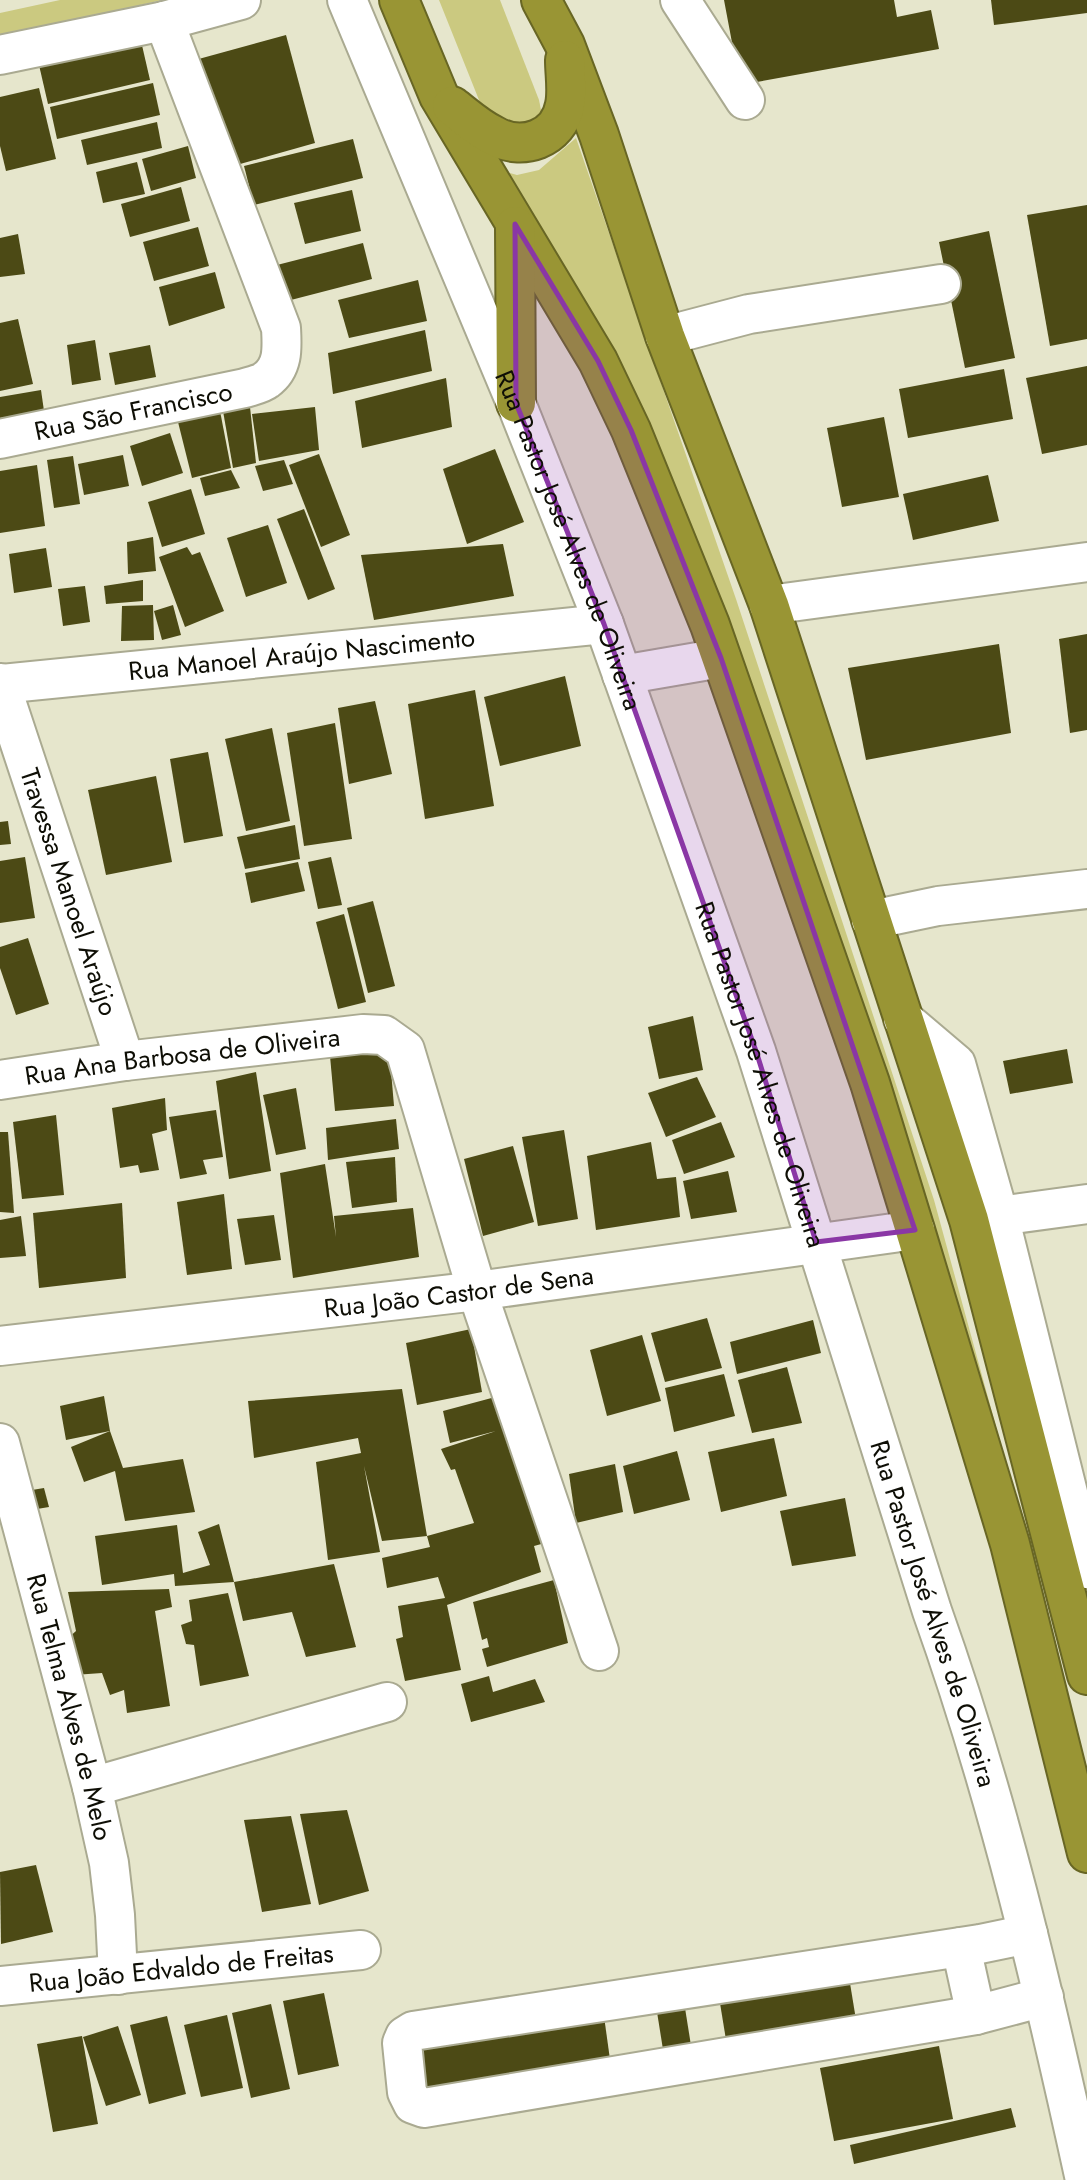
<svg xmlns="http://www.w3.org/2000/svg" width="1087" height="2180" font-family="Jost,sans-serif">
	<rect width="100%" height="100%" fill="#e6e6cc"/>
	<g fill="#cbc980">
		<path d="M60 0H162L0 38V13Z"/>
		<path d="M439 0H500L539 100 541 110 537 126 487 120Z"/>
		<path d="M576 138 736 599 934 1200 1050 1624 1087 1768V1813L761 726 492 168 517 175 539 170Z"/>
	</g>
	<g fill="#4c4a15">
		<path d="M724 0H894L897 17 931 10 939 49 740 85Z"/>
		<path d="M991 0H1087V13L994 25Z"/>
		<path d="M286 35 315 143 226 168 195 60Z"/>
		<path d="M141 41 150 80 48 104 39 65Z"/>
		<path d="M153 83 160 115 57 139 50 107Z"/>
		<path d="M39 88 56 159 6 171 0 146V97Z"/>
		<path d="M157 122 162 148 87 165 81 140Z"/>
		<path d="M353 139 363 178 254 205 244 166Z"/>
		<path d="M188 146 196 178 151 191 142 159Z"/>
		<path d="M137 162 145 194 103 203 96 172Z"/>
		<path d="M181 187 190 221 130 237 121 204Z"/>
		<path d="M352 190 361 231 305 244 294 203Z"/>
		<path d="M1087 205V339L1050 346 1027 215Z"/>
		<path d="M198 227 209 266 154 281 143 242Z"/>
		<path d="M989 231 1015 358 965 368 939 242Z"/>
		<path d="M18 234 25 274 0 277V238Z"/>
		<path d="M363 243 372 279 287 301 277 265Z"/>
		<path d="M215 272 225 308 169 326 159 287Z"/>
		<path d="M418 280 427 321 349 338 338 300Z"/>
		<path d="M18 319 33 384 0 391V323Z"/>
		<path d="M425 330 432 371 333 394 328 353Z"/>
		<path d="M95 340 101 380 72 385 67 345Z"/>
		<path d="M150 345 156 377 115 385 109 353Z"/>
		<path d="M1087 366V445L1042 454 1026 378Z"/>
		<path d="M1004 369 1013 419 908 438 899 389Z"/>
		<path d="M446 378 452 427 362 448 355 401Z"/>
		<path d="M41 390 44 411 0 418V397Z"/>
		<path d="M250 407 256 463 233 468 223 411Z"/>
		<path d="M315 407 319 450 259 461 252 414Z"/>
		<path d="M220 411 231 468 192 478 178 422Z"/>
		<path d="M884 417 899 497 842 507 827 428Z"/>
		<path d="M170 433 183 473 142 486 130 446Z"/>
		<path d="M495 449 524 522 467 544 443 469Z"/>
		<path d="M319 454 350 535 321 547 289 465Z"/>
		<path d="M123 455 129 486 84 495 78 464Z"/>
		<path d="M73 456 80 504 54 508 47 460Z"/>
		<path d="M284 460 293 484 263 491 255 466Z"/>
		<path d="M37 465 45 526 0 533V471Z"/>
		<path d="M231 470 240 488 205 496 200 478Z"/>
		<path d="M988 475 999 521 913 540 903 494Z"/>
		<path d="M191 489 205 534 162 547 148 502Z"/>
		<path d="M304 509 335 589 308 600 277 519Z"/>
		<path d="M268 525 287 583 246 597 227 538Z"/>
		<path d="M153 537 156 571 128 574 127 542Z"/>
		<path d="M503 544 514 596 374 620 361 555Z"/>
		<path d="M187 547 192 555 200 552 224 611 185 627 159 557Z"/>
		<path d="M46 548 52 587 14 593 9 554Z"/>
		<path d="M143 580V601L106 604 104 586Z"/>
		<path d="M85 586 90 622 63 626 58 589Z"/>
		<path d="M153 605 154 640 121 641 122 606Z"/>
		<path d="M173 605 181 635 162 640 154 611Z"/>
		<path d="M1087 634V730L1070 733 1059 639Z"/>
		<path d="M999 644 1011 733 866 760 848 668Z"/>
		<path d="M565 676 581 746 500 766 484 697Z"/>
		<path d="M475 690 494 806 425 819 408 704Z"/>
		<path d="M375 701 392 774 349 784 338 708Z"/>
		<path d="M335 723 352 839 304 846 287 733Z"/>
		<path d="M272 728 290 821 246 831 225 739Z"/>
		<path d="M208 752 223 836 184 843 170 759Z"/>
		<path d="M156 776 172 862 106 875 88 790Z"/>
		<path d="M8 821 11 844 0 845V822Z"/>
		<path d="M295 825 300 859 245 869 237 837Z"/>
		<path d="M25 857 35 918 0 923V861Z"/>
		<path d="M331 857 342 905 318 909 308 862Z"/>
		<path d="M298 862 305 891 251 903 245 873Z"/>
		<path d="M373 901 395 986 368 993 347 908Z"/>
		<path d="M344 914 366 1002 338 1009 316 922Z"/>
		<path d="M28 938 49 1004 16 1015 0 968V947Z"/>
		<path d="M693 1016 703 1070 659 1079 648 1027Z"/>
		<path d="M389 1047 394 1106 335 1111 330 1056Z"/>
		<path d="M1067 1049 1073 1083 1010 1094 1003 1061Z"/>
		<path d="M256 1072 271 1171 229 1179 216 1081Z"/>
		<path d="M697 1077 716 1117 666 1137 648 1093Z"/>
		<path d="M296 1088 306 1149 276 1155 263 1095Z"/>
		<path d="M165 1098 167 1130 152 1134 159 1170 140 1173 138 1165 120 1168 112 1108Z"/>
		<path d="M216 1110 223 1157 203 1160 207 1174 180 1179 169 1117Z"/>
		<path d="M56 1115 64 1195 22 1199 13 1122Z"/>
		<path d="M396 1119 399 1149 328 1160 326 1128Z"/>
		<path d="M721 1122 735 1157 684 1174 672 1140Z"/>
		<path d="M564 1130 578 1219 538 1226 522 1137Z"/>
		<path d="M0 1132H8L14 1213 0 1212Z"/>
		<path d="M651 1142 657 1179 676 1177 680 1217 596 1230 587 1156Z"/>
		<path d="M513 1146 534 1222 483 1236 464 1159Z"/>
		<path d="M395 1157 397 1202 352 1208 346 1162Z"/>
		<path d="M325 1164 336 1237 334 1216 413 1208 419 1257 293 1278 280 1173Z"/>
		<path d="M728 1171 737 1212 691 1219 683 1181Z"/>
		<path d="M224 1194 232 1269 187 1275 177 1202Z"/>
		<path d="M122 1203 126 1278 39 1288 33 1213Z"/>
		<path d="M274 1215 281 1260 245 1265 237 1219Z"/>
		<path d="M21 1216 26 1256 0 1258V1220Z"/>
		<path d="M707 1318 722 1368 665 1382 651 1333Z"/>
		<path d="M813 1320 821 1353 737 1374 730 1342Z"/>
		<path d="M471 1329 482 1392 417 1405 406 1343Z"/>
		<path d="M642 1335 661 1401 607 1416 590 1350Z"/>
		<path d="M787 1367 802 1423 752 1433 738 1380Z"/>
		<path d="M724 1374 735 1416 674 1432 665 1388Z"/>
		<path d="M402 1389 427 1536 474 1523 455 1469 451 1470 441 1449 496 1431 450 1443 443 1411 499 1396 545 1543 534 1546 541 1572 447 1605 461 1670 405 1681 396 1639 403 1637 398 1606 445 1598 438 1577 387 1588 382 1558 430 1547 427 1536 382 1541 364 1466 380 1552 328 1560 316 1462 361 1453 358 1438 254 1458 248 1401Z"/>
		<path d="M104 1396 110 1431 123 1468 183 1459 195 1512 125 1521 115 1471 84 1482 71 1447 110 1431 66 1440 60 1406Z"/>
		<path d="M774 1438 787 1496 721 1512 708 1452Z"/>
		<path d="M677 1451 690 1500 634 1514 623 1466Z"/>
		<path d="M615 1464 623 1512 576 1523 569 1474Z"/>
		<path d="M44 1488 49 1507 25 1511 20 1492Z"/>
		<path d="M845 1498 856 1556 792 1566 780 1511Z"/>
		<path d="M219 1524 234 1582 175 1586 174 1574 102 1585 95 1536 177 1525 183 1573 210 1565 198 1532Z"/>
		<path d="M334 1564 356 1647 306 1657 292 1612 243 1621 234 1582Z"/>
		<path d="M554 1580 568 1643 487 1667 482 1649 489 1647 487 1638 482 1640 473 1602Z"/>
		<path d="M169 1589 172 1607 155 1611 170 1706 127 1713 124 1690 110 1695 102 1673 74 1675 67 1639 76 1631 68 1592Z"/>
		<path d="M228 1593 249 1676 200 1686 194 1645 186 1644 181 1625 192 1621 189 1600Z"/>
		<path d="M489 1676 493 1692 535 1679 545 1702 471 1722 461 1684Z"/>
		<path d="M347 1810 369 1891 319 1905 300 1814Z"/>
		<path d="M291 1816 311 1904 262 1912 244 1820Z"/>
		<path d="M36 1865 53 1932 1 1944 0 1872Z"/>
		<path d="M848 1971 858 2032 728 2052 718 1991Z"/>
		<path d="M324 1993 339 2066 298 2075 283 2001Z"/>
		<path d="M271 2004 290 2089 251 2098 232 2013Z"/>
		<path d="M685 2008 693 2058 665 2062 657 2012Z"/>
		<path d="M603 2009 612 2074 425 2102 415 2037Z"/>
		<path d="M227 2015 243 2088 201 2097 184 2025Z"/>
		<path d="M167 2016 186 2094 149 2104 130 2025Z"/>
		<path d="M118 2026 141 2095 106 2106 83 2037Z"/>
		<path d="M82 2036 98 2124 53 2132 37 2044Z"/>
		<path d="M939 2046 953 2119 834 2141 820 2068Z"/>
		<path d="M1011 2108 1016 2127 854 2164 850 2145Z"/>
	</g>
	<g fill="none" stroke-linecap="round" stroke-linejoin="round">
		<defs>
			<g id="minor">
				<path id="s1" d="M347 0 516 403 604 624 756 1051 932 1611C998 1796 1043 1988 1085 2180"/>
				<path d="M680 0 745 100"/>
				<path d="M0 55 164 21 241 0"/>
				<path d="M665 336 749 314 941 284"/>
				<path id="s2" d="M0 439 245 388C251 386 261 384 266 380 284 367 282 347 281 328L164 21"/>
				<path d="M769 605 1087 562"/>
				<path d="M622 675 721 658"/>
				<path id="s3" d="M0 683 125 1061"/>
				<path id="s4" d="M0 684 604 624"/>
				<path d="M871 920 938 906 1087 889"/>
				<path d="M903 1019 956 1064 999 1216 1087 1569"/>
				<path id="s5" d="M0 1080 125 1061 363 1034 384 1035 405 1050 477 1291 599 1651"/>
				<path d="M999 1216 1087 1204"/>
				<path id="s6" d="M0 1346 477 1291 915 1230"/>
				<path id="s7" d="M0 1443 92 1787 109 1863 115 1915 118 1975"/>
				<path d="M92 1787 387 1702"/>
				<path d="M1028 1934 980 1944 413 2031 405 2036 402 2043 407 2092 413 2104 424 2108 976 2015 1044 1997"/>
				<path d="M961 1947 976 2015"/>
				<path id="s8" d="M0 1986 361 1950"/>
			</g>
			<g id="highway">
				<path d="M399 0 439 96 598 361 631 430 710 625 870 1083 915 1230 1010 1544 1087 1853"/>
				<path d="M541 0 565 45 599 135 665 336 769 605 969 1220 1087 1675"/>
				<path d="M452 106C465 116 478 128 493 135 522 152 559 139 565 105 568 91 565 74 565 60"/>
				<path d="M515 226 516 403"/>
			</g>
		</defs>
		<use href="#minor" stroke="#aaaa91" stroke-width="42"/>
		<use href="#highway" stroke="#686624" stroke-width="42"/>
		<use href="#minor" stroke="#fff" stroke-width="38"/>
		<use href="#highway" stroke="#999534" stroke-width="38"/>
	</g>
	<path fill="#8a37a5" fill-opacity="0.2" stroke="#8a37a5" stroke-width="5" stroke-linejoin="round" d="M515 224 598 361 631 430 721 658 915 1230 816 1242 756 1051 604 624 516 403Z"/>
	<g text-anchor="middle" stroke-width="7" stroke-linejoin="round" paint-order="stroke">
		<g font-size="26" fill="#0e0e05" stroke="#fff">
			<text dy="9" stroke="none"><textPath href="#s2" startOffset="136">Rua São Francisco</textPath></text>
			<text dy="9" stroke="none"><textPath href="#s1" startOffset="584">Rua Pastor José Alves de Oliveira</textPath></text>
			<text dy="9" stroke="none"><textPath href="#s4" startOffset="303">Rua Manoel Araújo Nascimento</textPath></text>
			<text dy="9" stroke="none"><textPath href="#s3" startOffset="220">Travessa Manoel Araújo</textPath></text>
			<text dy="9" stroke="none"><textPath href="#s5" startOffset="184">Rua Ana Barbosa de Oliveira</textPath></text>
			<text dy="9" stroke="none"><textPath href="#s1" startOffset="1152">Rua Pastor José Alves de Oliveira</textPath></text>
			<text dy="9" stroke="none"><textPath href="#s6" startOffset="462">Rua João Castor de Sena</textPath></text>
			<text dy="9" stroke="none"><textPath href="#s1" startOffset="1718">Rua Pastor José Alves de Oliveira</textPath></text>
			<text dy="9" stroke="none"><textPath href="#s7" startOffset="273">Rua Telma Alves de Melo</textPath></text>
			<text dy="9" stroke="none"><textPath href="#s8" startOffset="182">Rua João Edvaldo de Freitas</textPath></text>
		</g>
	</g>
</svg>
